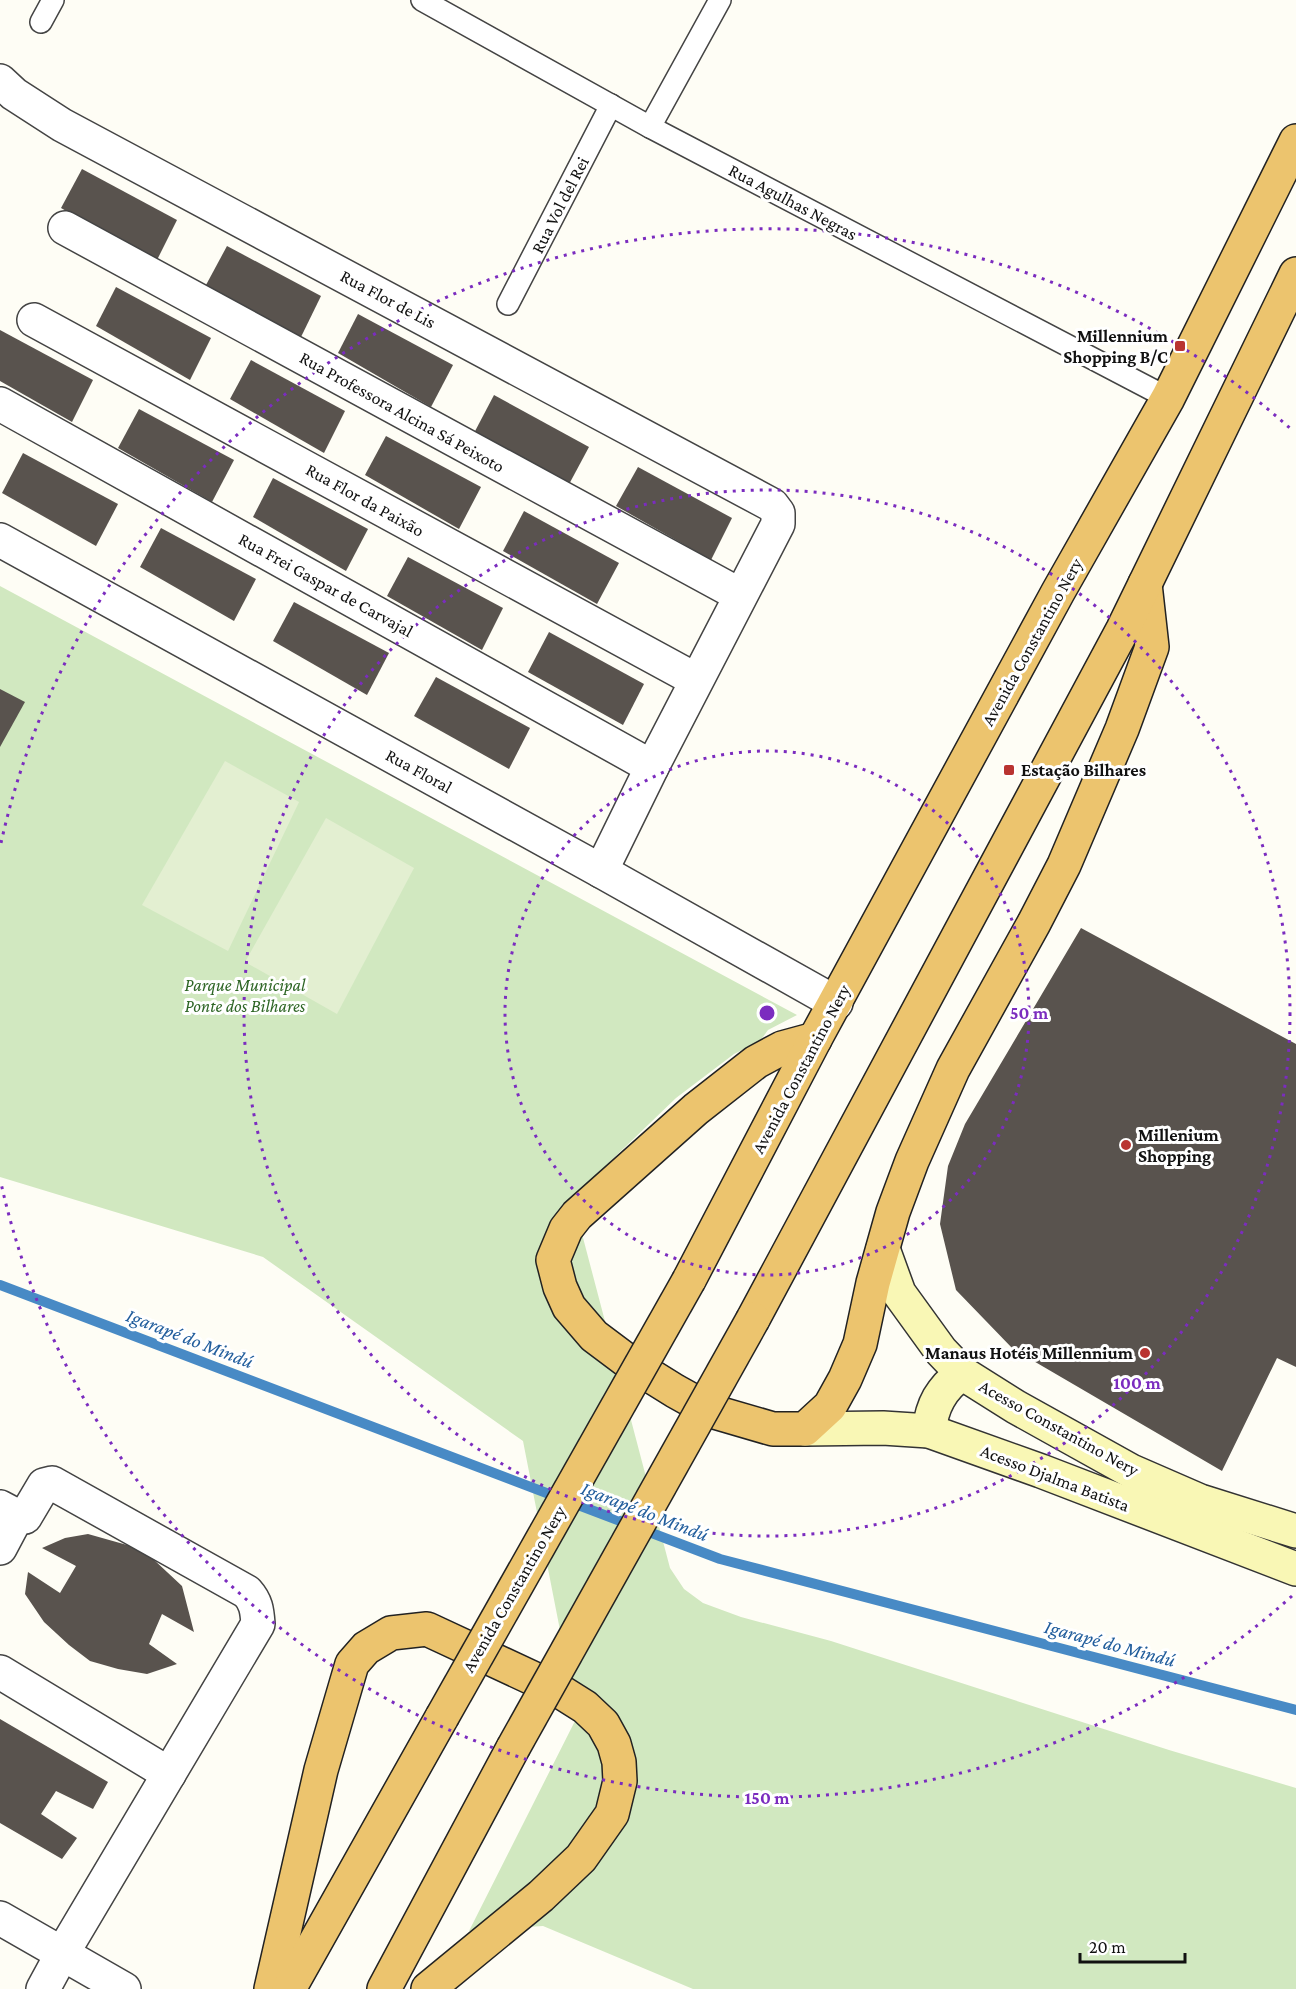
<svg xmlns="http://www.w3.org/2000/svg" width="1296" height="1989" font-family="'Crimson Pro',serif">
	<rect width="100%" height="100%" fill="#fefdf5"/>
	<path fill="#d1e8c0" d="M0 586 797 1015 768 1030 760 1041 734 1054 676 1098 571 1199 577 1215 670 1568 684 1589 703 1603 741 1617 831 1641 1169 1750 1296 1788V1989H693L543 1926 469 1931 577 1717 523 1441 263 1257 0 1177Z"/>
	<g fill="#e3efd1">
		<path d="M225 761 299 802 228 951 142 905Z"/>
		<path d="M326 818 414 868 337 1014 245 962Z"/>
	</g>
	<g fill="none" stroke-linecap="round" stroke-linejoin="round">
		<path stroke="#488ac5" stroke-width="10" d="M0 1285 720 1559 1296 1710"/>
	</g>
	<g fill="#59534e">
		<path d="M82 169 177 220 156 262 61 208Z"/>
		<path d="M227 246 321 296 300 339 206 285Z"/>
		<path d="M116 287 211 338 190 380 96 326Z"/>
		<path d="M358 314 453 365 431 407 338 353Z"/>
		<path d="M0 330 93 380 72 422 0 381Z"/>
		<path d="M251 360 345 411 324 453 230 399Z"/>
		<path d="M494 395 589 447 567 488 473 435Z"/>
		<path d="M139 409 234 460 212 502 118 448Z"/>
		<path d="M386 436 481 487 459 529 365 475Z"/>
		<path d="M23 453 118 504 96 546 2 493Z"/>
		<path d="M638 467 732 518 711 560 616 506Z"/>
		<path d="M273 478 368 529 346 571 253 517Z"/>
		<path d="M524 511 619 563 597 604 503 551Z"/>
		<path d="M161 528 256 579 234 621 140 567Z"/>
		<path d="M408 557 503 608 482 650 387 596Z"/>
		<path d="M294 602 389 653 367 695 273 641Z"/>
		<path d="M549 632 644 684 623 725 528 672Z"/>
		<path d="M436 677 530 728 509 769 414 716Z"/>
		<path d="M0 689 25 702 0 747Z"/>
		<path d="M1081 928 1296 1044V1367L1277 1358 1222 1471 1013 1349 956 1290 940 1224 948 1166 965 1124Z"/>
		<path d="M88 1534 127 1545 152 1558 182 1586 194 1632 162 1614 149 1644 177 1664 147 1674 118 1669 90 1661 69 1645 44 1622 25 1594 28 1572 60 1593 76 1566 42 1548 65 1538Z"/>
		<path d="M0 1719 108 1782 93 1809 56 1791 41 1814 77 1838 62 1859 0 1823Z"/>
	</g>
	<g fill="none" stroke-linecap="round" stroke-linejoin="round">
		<defs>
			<g id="service">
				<path d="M422 0 650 127 1168 398"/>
				<path d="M41 22 53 0"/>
				<path d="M650 127 720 0"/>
				<path d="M508 304 611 105"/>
			</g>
			<g id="minor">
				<path d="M0 81 14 94 62 125 772 505 778 513V524L652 767 601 871"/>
				<path d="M65 228 740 595"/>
				<path d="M34 320 696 680"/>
				<path d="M0 404 652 767"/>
				<path d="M0 540 601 871 836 1003"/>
				<path d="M0 1507 17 1516 25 1517 44 1485 52 1483 247 1592C256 1602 257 1610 258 1624L62 1954 43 1989"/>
				<path d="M0 1548 17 1516"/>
				<path d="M0 1672 169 1774"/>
				<path d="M0 1918 124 1989"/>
			</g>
			<g id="secondary">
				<path d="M883 1249 899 1293 941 1351 962 1373 1016 1407 1131 1471 1200 1501 1296 1531"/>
				<path d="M805 1429 883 1428 929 1431 1041 1471 1296 1569"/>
				<path d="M929 1431C932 1405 941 1389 962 1373"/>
			</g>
			<g id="trunk">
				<path d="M815 1039 782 1048 756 1062 696 1109 577 1215 566 1229 553 1260 560 1287 569 1307 594 1336 630 1363 675 1391 711 1411 773 1429H805L830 1406 845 1379 860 1344 873 1283 893 1212 912 1161 953 1069 1034 923 1064 865 1122 729 1152 647 1145 584"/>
				<path d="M689 1280 815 1039 1058 592 1168 398 1296 141"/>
				<path d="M753 1319 1123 629 1296 274"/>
				<path d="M271 1989 321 1770 352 1664 366 1648 391 1633 427 1629 558 1690 585 1707 603 1724 614 1744 619 1762 620 1781 612 1814 581 1858 541 1896 428 1989"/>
				<path d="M289 1989 442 1717"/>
				<path d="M384 1989 513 1748"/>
			</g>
		</defs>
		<use href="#service" stroke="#444" stroke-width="24"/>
		<use href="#minor" stroke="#444" stroke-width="36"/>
		<use href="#secondary" stroke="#333" stroke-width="36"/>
		<use href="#trunk" stroke="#222" stroke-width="36"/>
		<use href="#service" stroke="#fff" stroke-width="21"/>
		<use href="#minor" stroke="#fff" stroke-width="33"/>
		<use href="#secondary" stroke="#f9f7b5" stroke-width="33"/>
		<use href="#trunk" stroke="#ecc46e" stroke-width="33"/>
		<defs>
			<g id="trunk-bridge">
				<path d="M442 1717 689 1280"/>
				<path d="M513 1748 753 1319"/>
			</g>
		</defs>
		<use href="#trunk-bridge" stroke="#222" stroke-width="36" stroke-linecap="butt"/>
		<use href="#trunk-bridge" stroke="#ecc46e" stroke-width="33"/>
	</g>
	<g fill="none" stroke="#7b2cbf" stroke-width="3" stroke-dasharray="3 6">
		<circle cx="767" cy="1013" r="262"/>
		<circle cx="767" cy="1013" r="523"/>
		<path d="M1292 1596A785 785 0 0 1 1 1183M1 843A785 785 0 0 1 1292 430"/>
	</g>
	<g fill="#b93431" stroke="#fff" stroke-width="2">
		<rect x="1174" y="340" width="12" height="12" rx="3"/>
		<rect x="1003" y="764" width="12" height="12" rx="3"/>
		<circle cx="1126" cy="1145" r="6"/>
		<circle cx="1145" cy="1353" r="6"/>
	</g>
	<g text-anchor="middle" stroke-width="6" stroke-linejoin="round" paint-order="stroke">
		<g font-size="18" fill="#111" stroke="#fff">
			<text transform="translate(793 202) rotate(28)" y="6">Rua Agulhas Negras</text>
			<text transform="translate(560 205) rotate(-63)" y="6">Rua Vol del Rei</text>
			<text transform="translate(388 299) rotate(28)" y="6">Rua Flor de Lis</text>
			<text transform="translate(402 412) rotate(29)" y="6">Rua Professora Alcina Sá Peixoto</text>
			<text transform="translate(365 500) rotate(29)" y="6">Rua Flor da Paixão</text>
			<text transform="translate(326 585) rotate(29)" y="6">Rua Frei Gaspar de Carvajal</text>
			<text transform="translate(1032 642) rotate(-61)" y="6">Avenida Constantino Nery</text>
			<text transform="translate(419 771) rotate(29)" y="6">Rua Floral</text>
			<text transform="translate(801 1069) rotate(-62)" y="6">Avenida Constantino Nery</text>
			<text transform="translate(1059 1428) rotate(29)" y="6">Acesso Constantino Nery</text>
			<text transform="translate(1055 1478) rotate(21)" y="6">Acesso Djalma Batista</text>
			<text transform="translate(514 1589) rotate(-60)" y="6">Avenida Constantino Nery</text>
		</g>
		<g font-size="18" font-weight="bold" fill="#111" stroke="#fff" text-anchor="end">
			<text x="1168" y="342">Millennium<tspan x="1168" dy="21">Shopping B/C</tspan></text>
			<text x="1021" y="776" text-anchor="start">Estação Bilhares</text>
			<text x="1138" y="1141" text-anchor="start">Millenium<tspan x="1138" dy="21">Shopping</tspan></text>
			<text x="1133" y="1359">Manaus Hotéis Millennium</text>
		</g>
		<g font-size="18" font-style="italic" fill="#2d6524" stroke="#fff">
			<text x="245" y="991">Parque Municipal<tspan x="245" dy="21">Ponte dos Bilhares</tspan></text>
		</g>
		<g font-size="20" font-style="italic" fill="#215d9c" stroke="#fff">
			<text transform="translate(190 1338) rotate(21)" y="7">Igarapé do Mindú</text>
			<text transform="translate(645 1511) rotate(21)" y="7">Igarapé do Mindú</text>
			<text transform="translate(1110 1643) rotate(15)" y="7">Igarapé do Mindú</text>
		</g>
	</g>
	<circle cx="767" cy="1013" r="9" fill="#7b2cbf" stroke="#fff" stroke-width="3"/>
	<g font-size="18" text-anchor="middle" font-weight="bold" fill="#7b2cbf" stroke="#fff" stroke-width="6" stroke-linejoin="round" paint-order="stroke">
		<text x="1029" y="1019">50 m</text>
		<text x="1137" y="1389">100 m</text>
		<text x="767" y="1804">150 m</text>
	</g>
	<path d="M1080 1953v9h105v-9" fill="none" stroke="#111111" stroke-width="3"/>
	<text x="1089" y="1953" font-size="18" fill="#111111" stroke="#ffffff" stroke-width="4.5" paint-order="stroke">20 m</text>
</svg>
